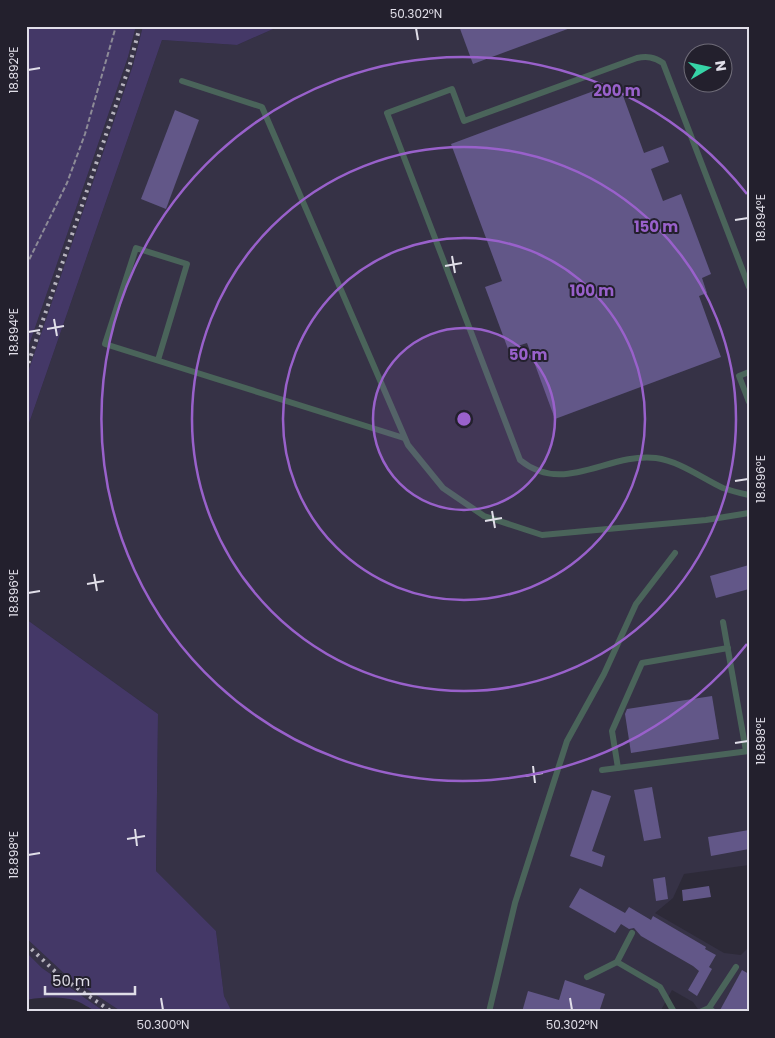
<svg xmlns="http://www.w3.org/2000/svg" width="775" height="1038" font-family="Poppins,sans-serif">
	<rect width="100%" height="100%" fill="#2d2a38"/>
	<g fill="#363246" fill-rule="evenodd">
		<path d="M136 26H143L133 65 26 381V354L128 57Z"/>
		<path d="M280 26H749V865L684 874 673 898 655 913 724 953 741 955 749 947V1012H700L693 1002 672 990 660 1012H232L224 996 216 931 156 871 158 714 26 619V432L162 40 237 45ZM692 52H722V82H692Z"/>
		<path d="M26 938 67 976 122 1012H105L42 968 26 952Z"/>
	</g>
	<g fill="#443867">
		<path d="M26 26H136L128 57 26 354Z"/>
		<path d="M143 26H280L237 45 162 40 26 432V378L133 65Z"/>
		<path d="M26 619 158 714 156 871 216 931 224 996 232 1012H122L67 976 26 938Z"/>
		<path d="M26 952 42 968 105 1012C94 1012 89 1007 79 1002 66 996 40 997 26 1000Z"/>
	</g>
	<g fill="#625788">
		<path d="M459 26H572L573 27 473 64Z"/>
		<path d="M618 82 644 153 663 146 669 162 651 169 663 201 681 194 711 274 702 278 707 293 699 296 721 357 555 419 527 343 508 349 485 287 502 281 451 144Z"/>
		<path d="M175 110 199 120 166 209 141 199Z"/>
		<path d="M749 565V589L716 598 710 576Z"/>
		<path d="M712 696 719 739 631 753 625 714 627 709Z"/>
		<path d="M652 787 661 838 644 841 634 790Z"/>
		<path d="M592 790 611 796 592 851 605 856 602 867 570 856Z"/>
		<path d="M749 830V849L711 856 708 837Z"/>
		<path d="M665 877 668 899 656 901 653 879Z"/>
		<path d="M709 886 711 897 683 901 682 890Z"/>
		<path d="M580 888 625 913 629 907 651 920 653 916 706 947 705 949 716 955 709 967 712 969 697 996 688 990 699 971 693 966 641 936 634 928 629 929 621 924 615 933 569 907Z"/>
		<path d="M742 970 749 974V1012H719Z"/>
		<path d="M565 980 605 994 599 1012H522L528 991 559 1000Z"/>
	</g>
	<g fill="none" stroke-linecap="round" stroke-linejoin="round">
		<path stroke="#8d8b97" stroke-width="2" stroke-dasharray="5 2.5" stroke-linecap="butt" d="M26 266 67 183 85 134 116 26"/>
		<g stroke="#4a645a" stroke-width="6">
			<path d="M182 81 262 107 408 445 443 488 484 516 542 535 706 520 749 513"/>
			<path d="M749 287 663 63C654 57 647 56 637 58L464 121 452 89 387 113 520 460C564 496 608 452 656 458 679 461 702 478 723 488 731 491 740 493 749 495"/>
			<path d="M158 360 187 264 136 248 105 344 404 438"/>
			<path d="M749 372 739 376 749 402"/>
			<path d="M723 622 746 751"/>
			<path d="M618 768 612 731 642 663 728 648"/>
			<path d="M602 770 749 751"/>
			<path d="M617 962 660 987 674 1012"/>
			<path d="M587 977 617 962 632 933"/>
			<path d="M709 1008 736 967"/>
			<path d="M489 1012 515 903 567 741 604 674 636 604 675 553"/>
			<path d="M700 1012 709 1008 714 1012"/>
		</g>
		<g stroke="#b6b3be" stroke-width="4" stroke-dasharray="2.5 5" stroke-linecap="butt">
			<path d="M26 370 130 64 140 26"/>
			<path d="M26 944 61 977 112 1012"/>
		</g>
	</g>
	<path fill="none" stroke="#e0dee8" stroke-width="2" d="M416 28 418 40M28 70 40 68M735 220 748 218M452 256 455 273M445 266 462 263M54 319 57 336M47 329 64 326M28 332 40 330M735 481 748 479M492 511 495 528M485 521 502 518M94 574 97 591M87 584 104 581M28 593 40 591M735 743 748 741M533 766 535 783M525 776 543 773M135 829 137 846M127 839 145 836M28 855 40 853M161 998 163 1010M570 998 572 1010"/>
	<circle cx="464" cy="419" r="91" fill="#9961cb" fill-opacity=".12"/>
	<g fill="none" stroke="#9961cb" stroke-width="2.5">
		<circle cx="464" cy="419" r="91"/>
		<circle cx="464" cy="419" r="181"/>
		<circle cx="464" cy="419" r="272"/>
		<path d="M747 644A362 362 0 1 1 747 194"/>
	</g>
	<circle cx="464" cy="419" r="8" fill="#9961cb" stroke="#23202d" stroke-width="2.5"/>
	<g font-size="15" text-anchor="middle" font-weight="bold" fill="#9961cb" stroke="#23202d" stroke-width="4" stroke-linejoin="round" paint-order="stroke">
		<text x="617" y="96">200 m</text>
		<text x="656" y="232">150 m</text>
		<text x="592" y="296">100 m</text>
		<text x="528" y="360">50 m</text>
	</g>
	<rect width="775" height="1038" fill="none" stroke="#23202d" stroke-width="55"/>
	<g transform="translate(708 68) rotate(81)"><circle r="24" fill="#23202d" stroke="#6f6c78"/>
	<path d="M0-4L9 19L0 12L-9 19Z" fill="#36d4a7"/>
	<text y="-8" font-size="14" font-weight="bold" text-anchor="middle" fill="#e0dee8">N</text>
	</g>
	<path d="M45 986v8h90v-8" fill="none" stroke="#e0dee8" stroke-width="2.5"/>
	<text x="52" y="986" font-size="15" fill="#e0dee8" stroke="#23202d" stroke-width="4" paint-order="stroke">50 m</text>
	<rect x="28" y="28" width="720" height="982" fill="none" stroke="#e0dee8" stroke-width="2"/>
	<g font-size="12" text-anchor="middle" fill="#e0dee8">
		<text x="416" y="18">50.302°N</text>
		<text transform="translate(14 70) rotate(-90)" y="4">18.892°E</text>
		<text transform="translate(761 218) rotate(-90)" y="4">18.894°E</text>
		<text transform="translate(14 332) rotate(-90)" y="4">18.894°E</text>
		<text transform="translate(761 479) rotate(-90)" y="4">18.896°E</text>
		<text transform="translate(14 593) rotate(-90)" y="4">18.896°E</text>
		<text transform="translate(761 741) rotate(-90)" y="4">18.898°E</text>
		<text transform="translate(14 855) rotate(-90)" y="4">18.898°E</text>
		<text x="163" y="1029">50.300°N</text>
		<text x="572" y="1029">50.302°N</text>
	</g>
</svg>
